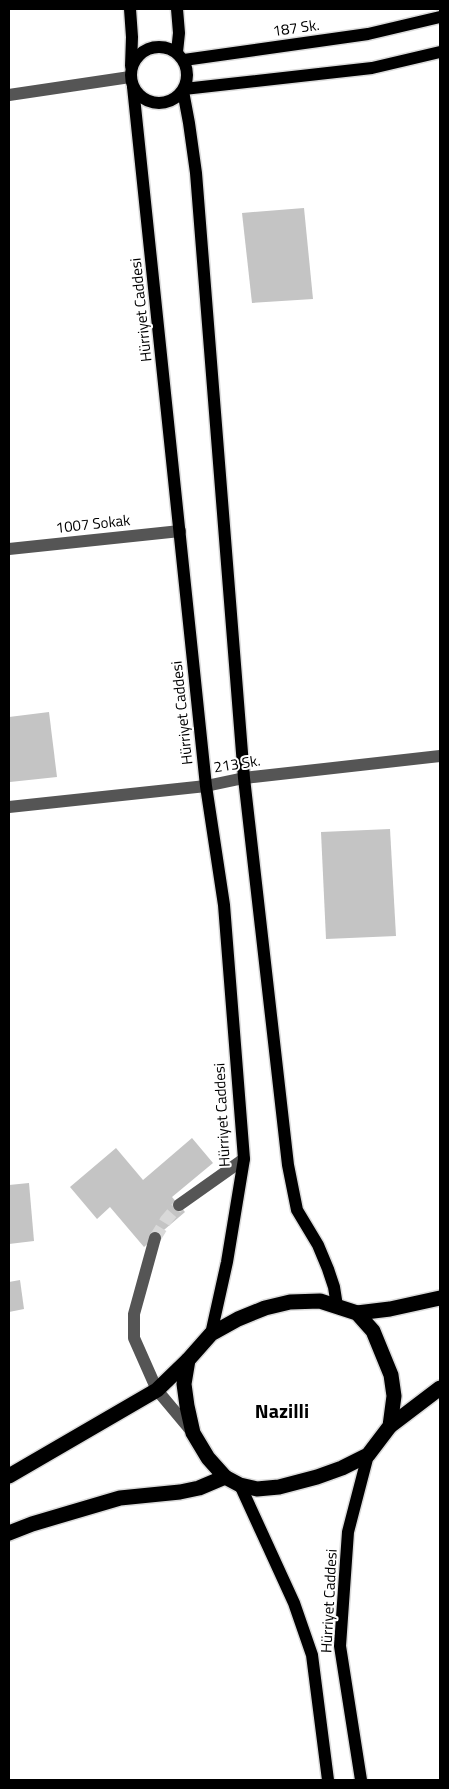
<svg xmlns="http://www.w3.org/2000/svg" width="449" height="1789" font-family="'Titillium Web',sans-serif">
	<rect width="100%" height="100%" fill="#fff"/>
	<g fill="#c4c4c4">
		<path d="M304 208 313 299 252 303 242 213Z"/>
		<path d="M49 712 57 777 10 782 9 717Z"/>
		<path d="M390 829 396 936 326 939 321 832Z"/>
		<path d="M192 1138 213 1163 172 1197 185 1212 144 1247 110 1207 97 1219 70 1187 116 1148 143 1180Z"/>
		<path d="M29 1183 34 1241 9 1244V1185Z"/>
		<path d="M20 1280 24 1309 9 1312V1282Z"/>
	</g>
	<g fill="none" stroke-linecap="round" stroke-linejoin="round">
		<path stroke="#d9d9d9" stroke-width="12" stroke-dasharray="12 6" stroke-linecap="butt" d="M155 1238 166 1220 179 1205"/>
		<defs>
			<g id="major">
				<path d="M130 9 132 37 131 66"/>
				<path d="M177 9 179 33 177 52"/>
				<circle cx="159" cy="75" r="28"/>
				<path d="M184 60 368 34 440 17"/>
				<path d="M133 87 206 786 224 905 244 1159 227 1262 211 1334"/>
				<path d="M184 89 372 68 440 52"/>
				<path d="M183 91 189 123 196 173 244 778 288 1165 297 1210 318 1245 328 1269 334 1287 337 1306"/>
				<path d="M240 1485 294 1603 312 1655 328 1780"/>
				<path d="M361 1780 340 1646 348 1532 368 1455"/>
			</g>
			<g id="highway">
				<path d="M320 1301 357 1313 373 1331 391 1375 394 1396 390 1426 368 1455 342 1468 317 1477 279 1487 257 1489 240 1485 225 1477 208 1458 193 1433 187 1406 184 1384 188 1360 211 1334 238 1319 265 1308 290 1302Z"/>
				<path d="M357 1313 390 1309 440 1298"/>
				<path d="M390 1426 440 1388"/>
				<path d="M9 1476 157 1390 188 1360"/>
				<path d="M9 1533 32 1524 120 1498 180 1492 199 1488 225 1477"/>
			</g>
		</defs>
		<use href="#major" stroke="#dbdbdb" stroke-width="15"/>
		<use href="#highway" stroke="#dbdbdb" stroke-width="18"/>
		<g stroke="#555" stroke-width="12">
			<path d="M9 95 130 77"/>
			<path d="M9 549 180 531"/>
			<path d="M9 807 206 786 244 778 440 756"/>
			<path d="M179 1205 244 1159"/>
			<path d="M155 1238 134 1314V1338L157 1390 193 1433"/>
		</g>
		<use href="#major" stroke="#000" stroke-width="12"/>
		<use href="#highway" stroke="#000" stroke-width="15"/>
	</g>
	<g text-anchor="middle" stroke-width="4" stroke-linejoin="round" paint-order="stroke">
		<g font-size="15" fill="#000" stroke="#fff">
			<text transform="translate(296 28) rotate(-8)" y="5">187 Sk.</text>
			<text transform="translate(141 310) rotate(-96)" y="5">Hürriyet Caddesi</text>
			<text transform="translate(93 524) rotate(-6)" y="5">1007 Sokak</text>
			<text transform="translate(182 713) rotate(-96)" y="5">Hürriyet Caddesi</text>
			<text transform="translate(237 764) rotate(-9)" y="5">213 Sk.</text>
			<text transform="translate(222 1115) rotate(-93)" y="5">Hürriyet Caddesi</text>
			<text transform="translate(329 1601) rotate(-87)" y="5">Hürriyet Caddesi</text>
		</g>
		<g font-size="20" font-weight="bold" fill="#000" stroke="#fff">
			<text x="282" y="1418">Nazilli</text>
		</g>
	</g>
	<rect width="449" height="1789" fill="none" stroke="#000000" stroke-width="20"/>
</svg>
